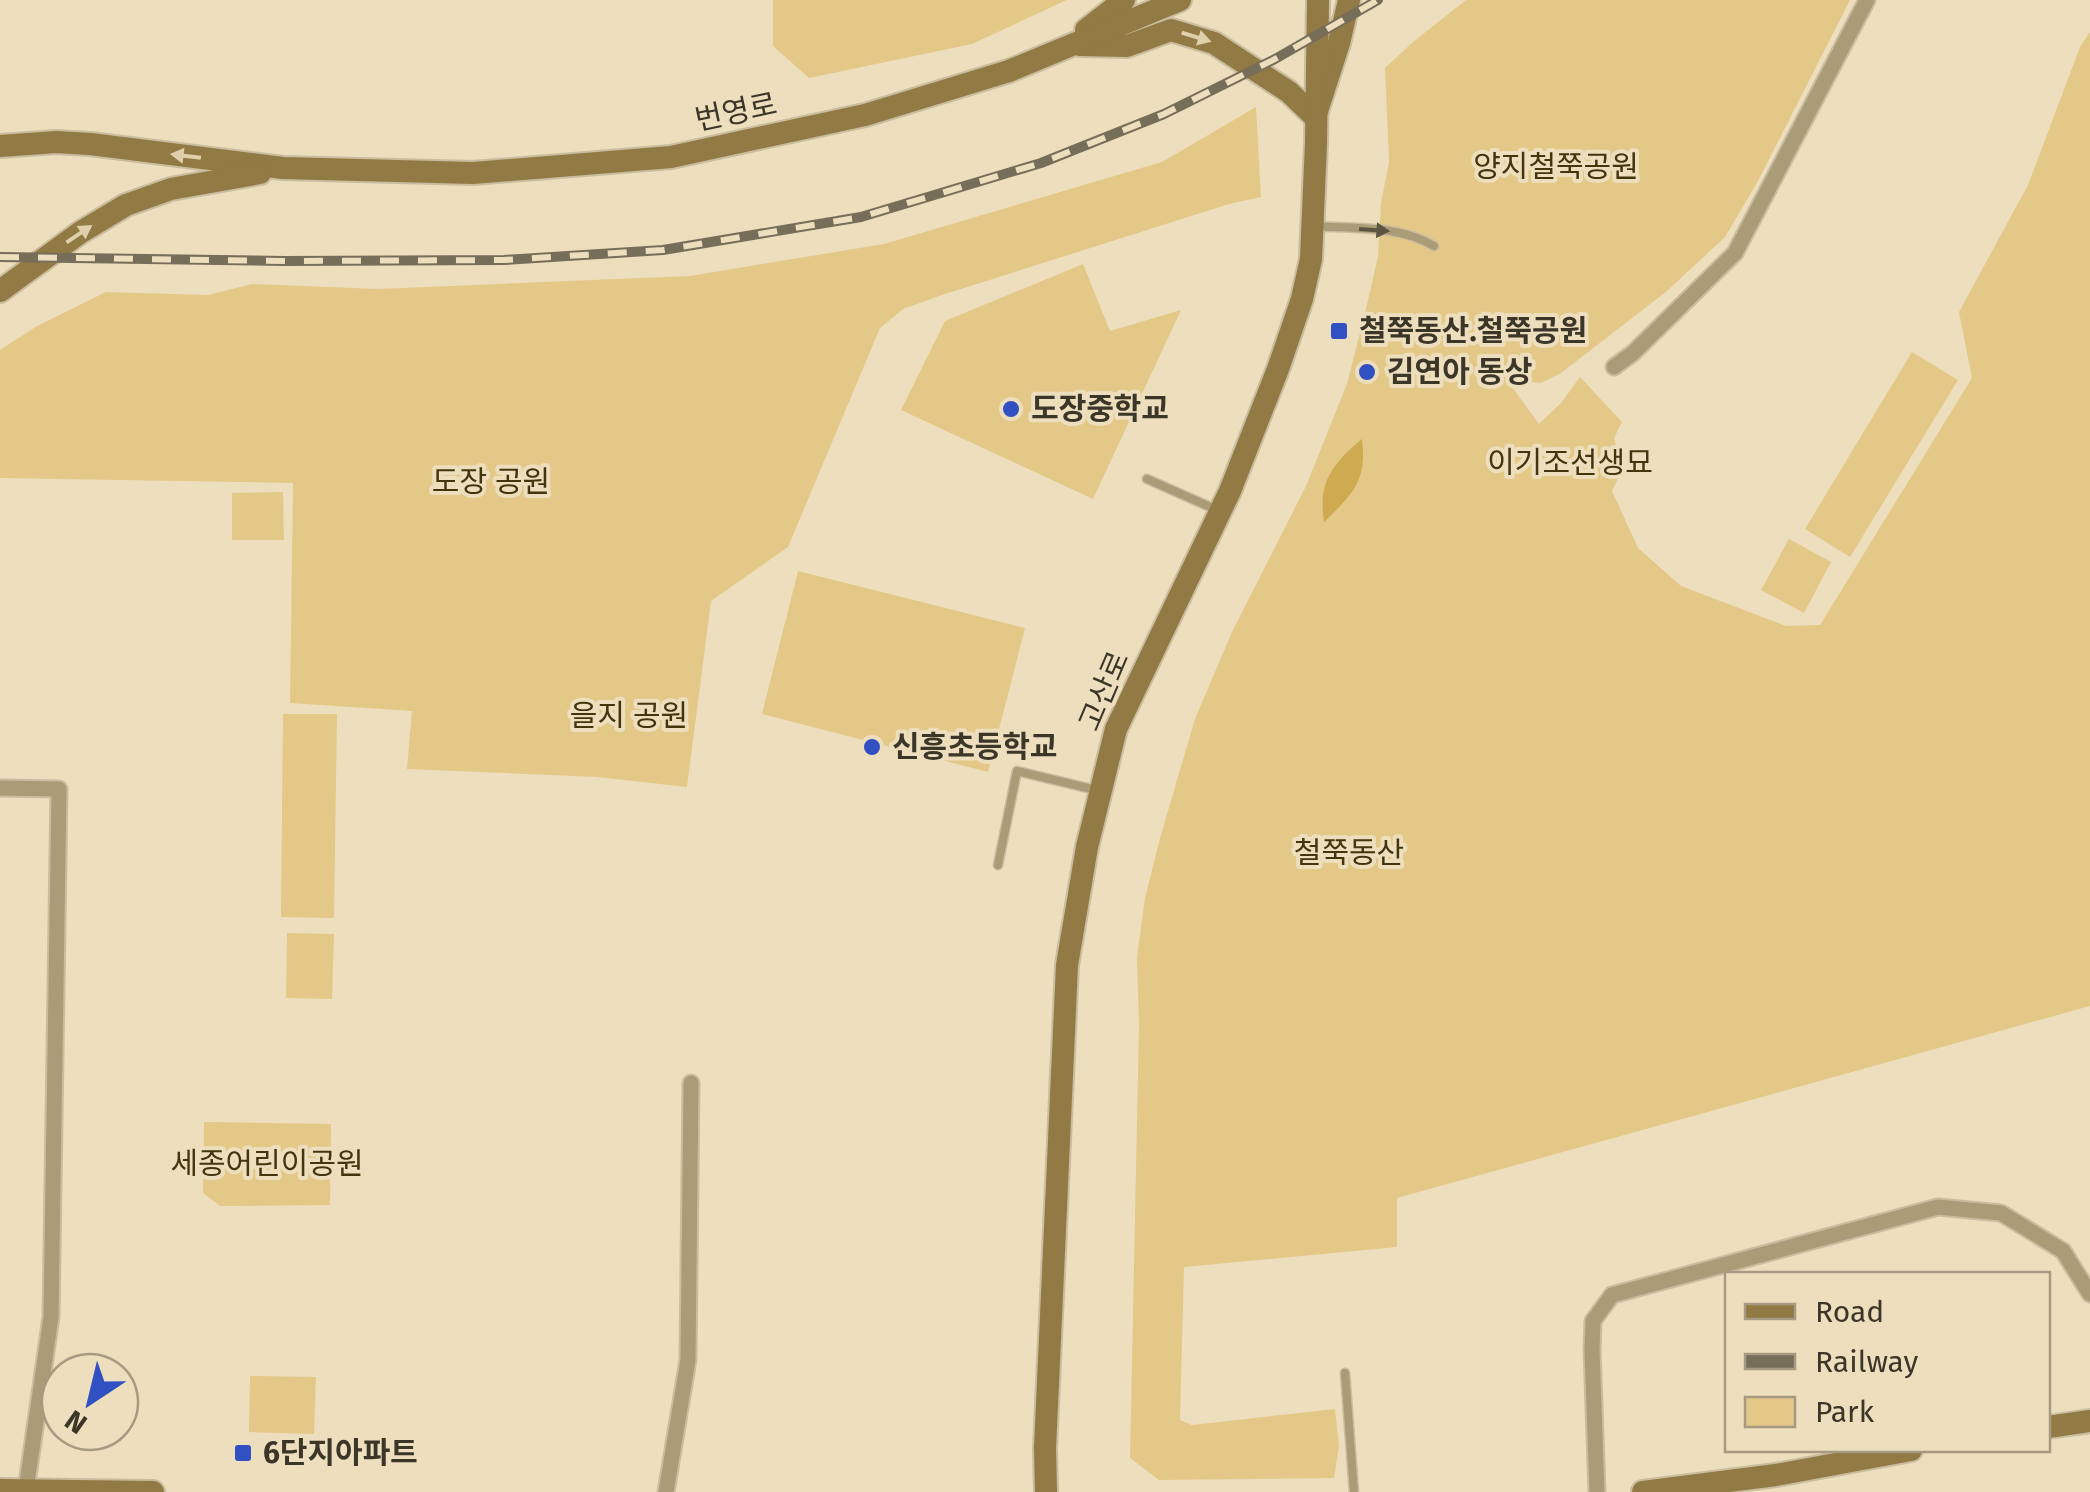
<svg xmlns="http://www.w3.org/2000/svg" width="2090" height="1492" font-family="'Fira Sans','Noto Sans KR',sans-serif">
	<rect width="100%" height="100%" fill="#eddebd"/>
	<g fill="#e4c888">
		<path d="M773 0H1067L972 44 809 78 773 46Z"/>
		<path d="M1466 0H1850L1758 181 1725 237 1667 291 1561 373 1541 383 1507 380 1539 424 1561 403 1580 377 1622 422 1614 438 1623 468 1612 491 1638 548 1681 586 1786 626 1820 625 1972 378 1959 312 2028 185 2080 47 2090 32V1006L1397 1198V1247L1184 1267 1180 1420 1192 1425 1335 1409 1339 1446 1334 1478 1159 1480 1130 1458 1139 1025 1137 957 1145 898 1160 838 1195 719 1232 632 1306 486 1347 384 1364 317 1378 257 1381 203 1389 162 1385 68 1413 42Z"/>
		<path d="M1256 107 1261 197 1229 204 942 295 903 309 880 328 788 547 711 601 687 787 597 777 407 769 412 711 290 703 293 483 0 478V350L37 326 106 292 208 295 252 284 378 289 690 276 884 244 1162 162Z"/>
		<path d="M1083 264 1110 331 1181 310 1093 499 901 410 945 321Z"/>
		<path d="M1912 352 1958 380 1850 557 1805 529Z"/>
		<path d="M283 492 284 540H232V493Z"/>
		<path d="M1789 539 1831 562 1804 613 1761 590Z"/>
		<path d="M798 571 1025 628 988 772 762 714Z"/>
		<path d="M283 714H337L334 918 281 917Z"/>
		<path d="M287 933 334 934 332 999 286 998Z"/>
		<path d="M204 1122 331 1124 330 1205 220 1206 203 1193Z"/>
		<path d="M250 1376 316 1377 314 1434 249 1432Z"/>
	</g>
	<path fill="#ceaa50" d="M1362 439C1367 481 1353 494 1324 522 1318 482 1332 464 1362 439Z"/>
	<g fill="none" stroke-linecap="round" stroke-linejoin="round">
		<defs>
			<g id="lane">
				<path d="M1315 226C1355 229 1399 225 1434 246"/>
				<path d="M1147 479 1217 510"/>
				<path d="M998 865 1017 771 1096 790"/>
				<path d="M1345 1373 1354 1492"/>
			</g>
			<g id="street">
				<path d="M1614 367 1633 353 1735 253 1867 0"/>
				<path d="M0 788 59 789 51 1317 26 1490"/>
				<path d="M666 1492 688 1360 691 1083"/>
				<path d="M1597 1492 1592 1350 1593 1321 1612 1295 1938 1207 2001 1213 2063 1251 2090 1294"/>
			</g>
			<g id="secondary">
				<path d="M1086 30 1124 0"/>
				<path d="M1080 45 1127 46 1171 30 1214 43 1289 92 1315 117 1339 43 1349 0"/>
				<path d="M0 146 56 142 90 144 283 168 473 173 671 157 865 115 1009 71 1180 0"/>
				<path d="M0 291 81 232 126 205 171 189 260 173"/>
				<path d="M2048 1427 2090 1421"/>
				<path d="M0 1490 153 1492"/>
				<path d="M1046 1492 1045 1448 1067 965 1087 847 1116 729 1230 491 1278 369 1302 299 1311 259 1316 143 1318 0"/>
				<path d="M1643 1492 1776 1475 1911 1450"/>
			</g>
		</defs>
		<use href="#lane" stroke="#cabc9f" stroke-width="11"/>
		<use href="#street" stroke="#cabc9f" stroke-width="19"/>
		<use href="#secondary" stroke="#cabc9f" stroke-width="26"/>
		<use href="#lane" stroke="#ab9c78" stroke-width="8"/>
		<use href="#street" stroke="#ab9c78" stroke-width="15"/>
		<use href="#secondary" stroke="#917a43" stroke-width="22"/>
		<defs>
			<path id="rail" d="M0 257 285 261 504 260 663 250 861 217 1041 163 1164 114 1275 59 1378 0"/>
		</defs>
		<use href="#rail" stroke="#776e5a" stroke-width="10"/>
		<use href="#rail" stroke="#eddebd" stroke-width="6" stroke-dasharray="19" stroke-linecap="butt"/>
	</g>
	<defs><path id="oneway-solid" d="M-6-.8H1V-3.2L6.5 0L1 3.2V.8H-6Z" transform="scale(2.5)"/></defs>
	<g fill="#dfcfab">
		<use href="#oneway-solid" transform="translate(1196 37) rotate(17)"/>
		<use href="#oneway-solid" transform="translate(186 156) rotate(-173)"/>
		<use href="#oneway-solid" transform="translate(79 234) rotate(-34)"/>
	</g>
	<use fill="#5d5541" href="#oneway-solid" transform="translate(1374 230) rotate(4)"/>
	<g fill="#3150c1" stroke="#eddebd" stroke-width="4">
		<rect x="1329" y="321" width="20" height="20" rx="5"/>
		<circle cx="1367" cy="372" r="10"/>
		<circle cx="1011" cy="409" r="10"/>
		<circle cx="872" cy="747" r="10"/>
		<rect x="233" y="1443" width="20" height="20" rx="5"/>
	</g>
	<g text-anchor="middle" stroke-width="8" stroke-linejoin="round" paint-order="stroke">
		<g font-size="30" fill="#3c3629" stroke="#eddebd">
			<text transform="translate(736 112) rotate(-12)" y="10">번영로</text>
			<text transform="translate(1104 691) rotate(-67)" y="10">고산로</text>
		</g>
		<g font-size="30" fill="#44350d" stroke="#eddebd">
			<text x="1556" y="177">양지철쭉공원</text>
			<text x="1570" y="473">이기조선생묘</text>
			<text x="491" y="492">도장 공원</text>
			<text x="629" y="726">을지 공원</text>
			<text x="1349" y="863">철쭉동산</text>
			<text x="267" y="1174">세종어린이공원</text>
		</g>
		<g font-size="30" font-weight="bold" fill="#3c3629" stroke="#eddebd" text-anchor="start">
			<text x="1359" y="341">철쭉동산.철쭉공원</text>
			<text x="1387" y="382">김연아 동상</text>
			<text x="1031" y="419">도장중학교</text>
			<text x="892" y="757">신흥초등학교</text>
			<text x="263" y="1463">6단지아파트</text>
		</g>
	</g>
	<rect x="1725" y="1272" width="325" height="180" fill="#eddebd" stroke="#a69b82" stroke-width="2.5"/>
	<rect x="1745" y="1304" width="50" height="15" fill="#917a43" stroke="#a69b82" stroke-width="2.5"/>
	<text x="1815" y="1322" font-size="30" fill="#3c3629">Road</text>
	<rect x="1745" y="1354" width="50" height="15" fill="#776e5a" stroke="#a69b82" stroke-width="2.5"/>
	<text x="1815" y="1372" font-size="30" fill="#3c3629">Railway</text>
	<rect x="1745" y="1397" width="50" height="30" fill="#e4c888" stroke="#a69b82" stroke-width="2.5"/>
	<text x="1815" y="1422" font-size="30" fill="#3c3629">Park</text>
	<g transform="translate(90 1402) rotate(215)"><circle r="48" fill="#eddebd" stroke="#a69b82" stroke-width="2.5"/>
	<path d="M0-8L18 38L0 25L-18 38Z" fill="#3150c1"/>
	<text y="-15" font-size="28" font-weight="bold" text-anchor="middle" fill="#3c3629">N</text>
	</g>
</svg>
